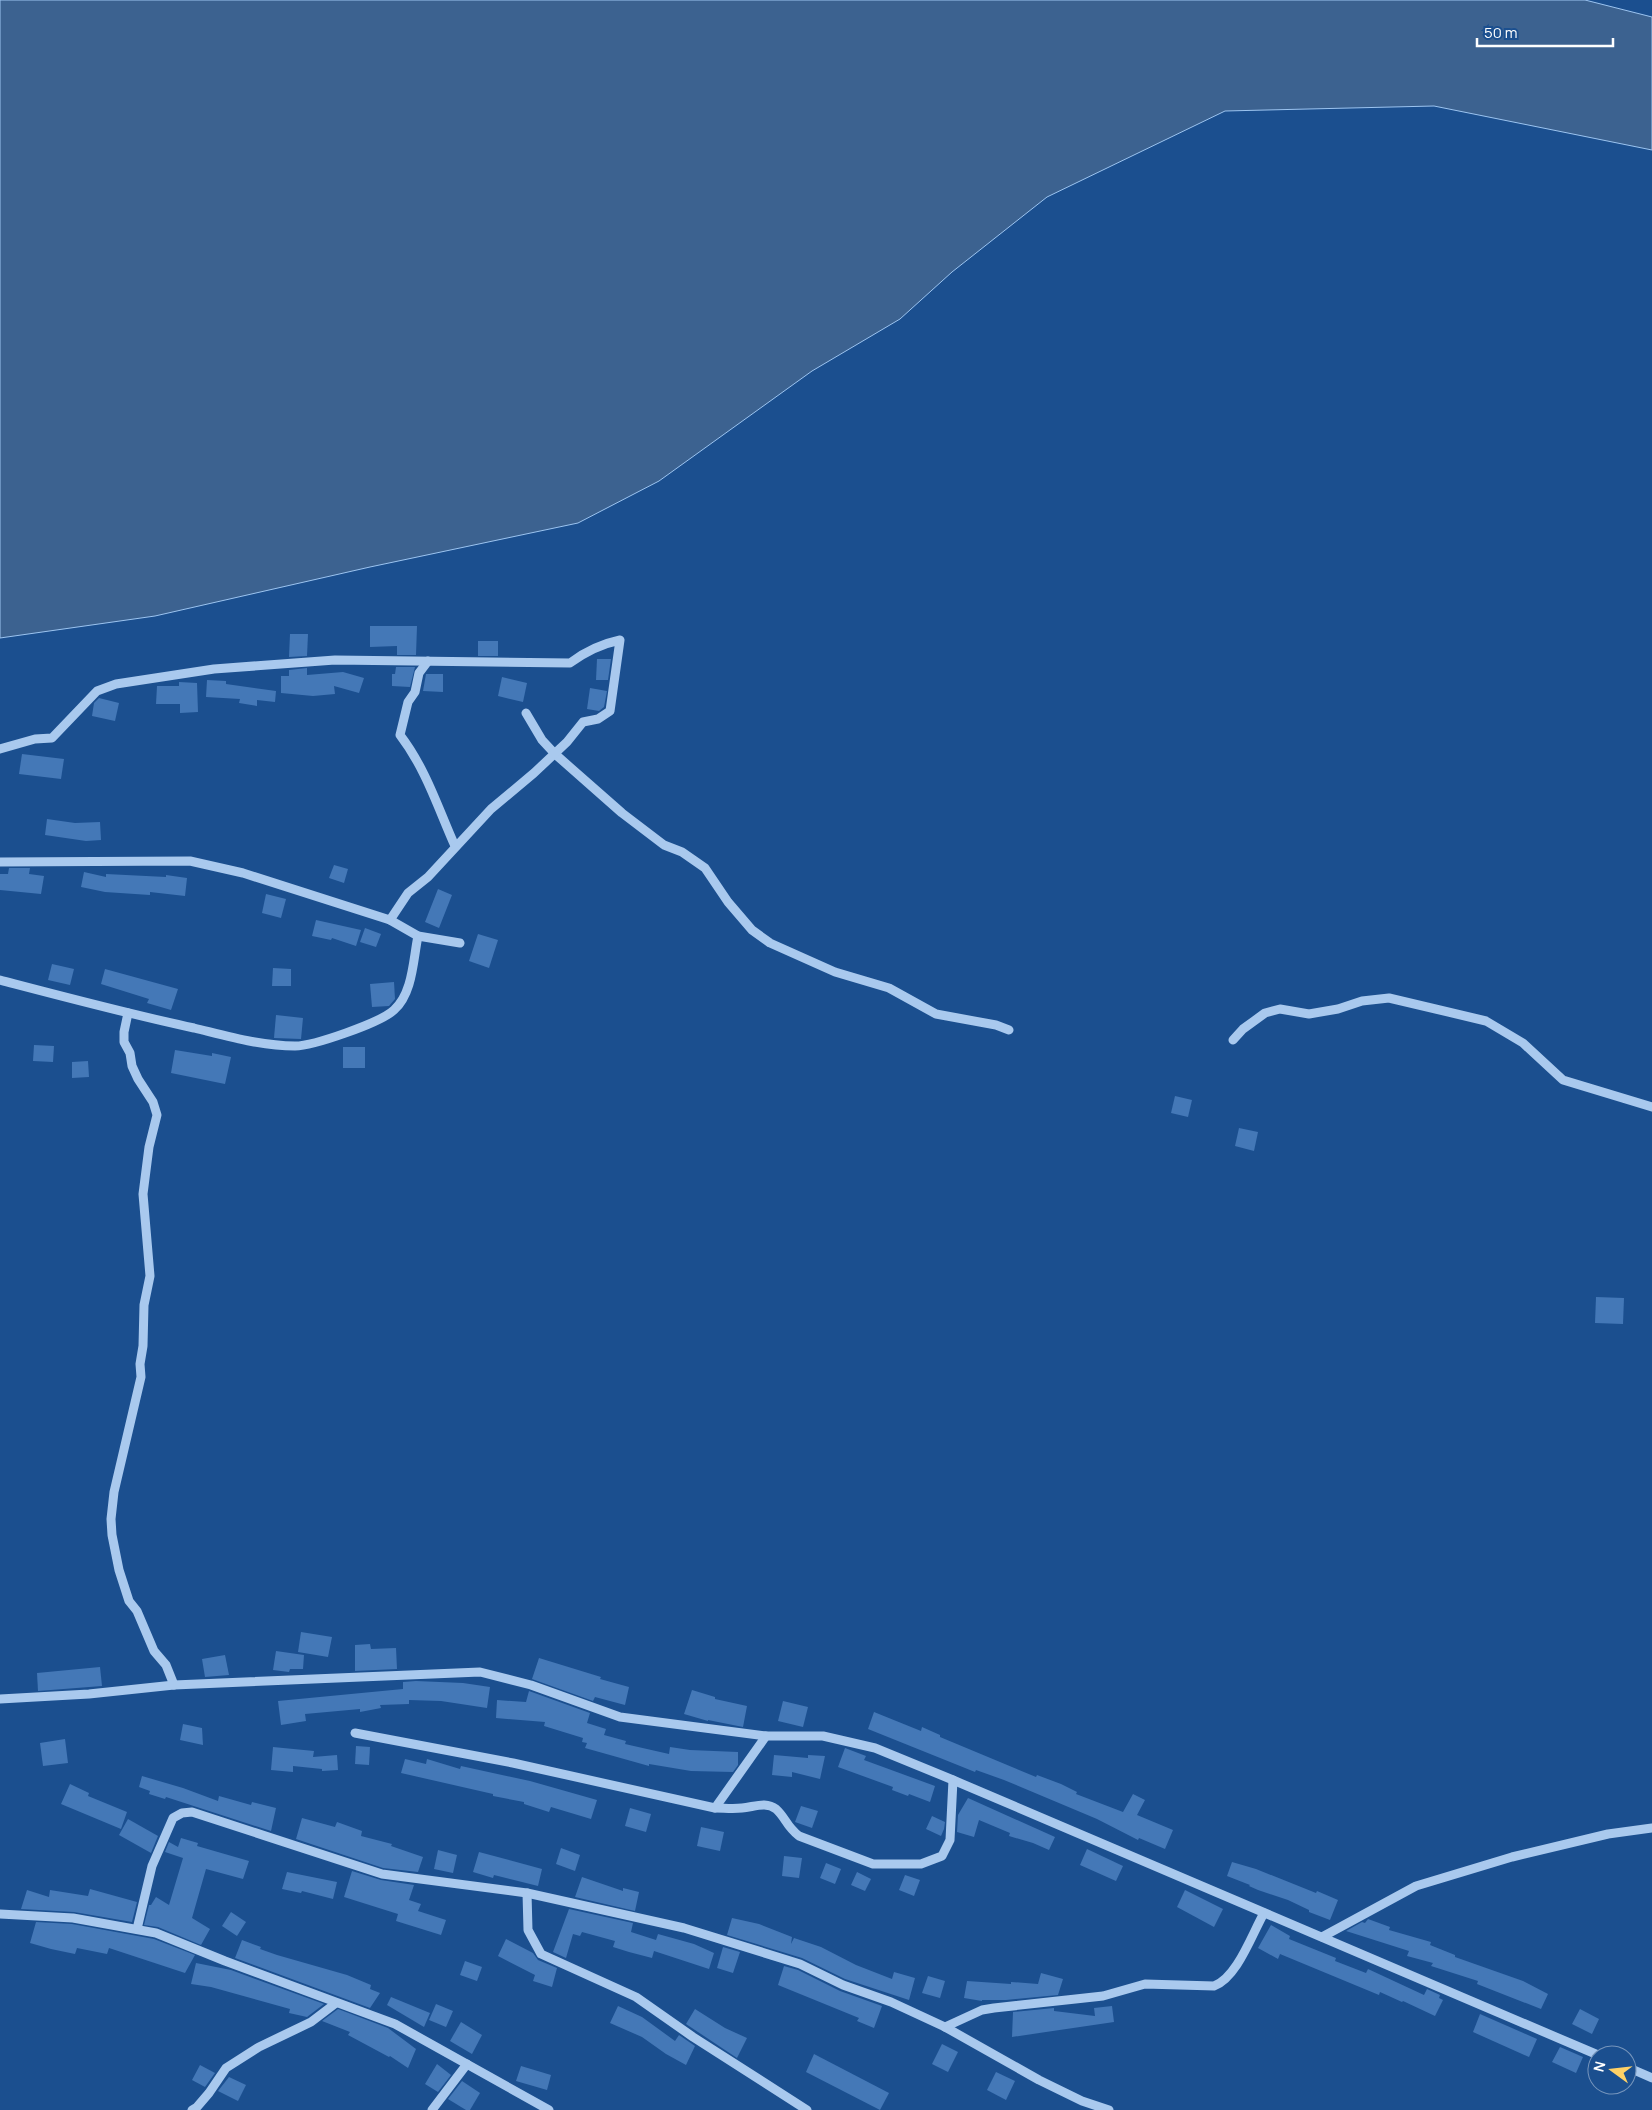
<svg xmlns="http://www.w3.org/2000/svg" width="1652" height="2110" font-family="Manrope,sans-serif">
	<rect width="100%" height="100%" fill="#1b4f8f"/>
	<path fill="#3c6290" stroke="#9cc4f0" d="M0 0H1585L1652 17V150L1434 106 1225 111 1047 197 952 272 900 319 812 371 659 481 578 523 370 567 155 616 0 638Z"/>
	<g fill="#4478b7">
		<path d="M370 626H417L416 655H397V646L370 647Z"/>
		<path d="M290 634H308L307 656 289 657Z"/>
		<rect x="478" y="641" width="20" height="15"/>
		<path d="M597 659H611L608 680H596Z"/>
		<path d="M396 667H415L410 687 392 686V674H395Z"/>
		<path d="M307 668V675L343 672 364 678 359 693 334 686 335 694 313 696 281 693V676H289V670Z"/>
		<path d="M426 674H443V692L423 691Z"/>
		<path d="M502 677 527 683 523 702 498 696Z"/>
		<path d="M207 680 226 681V684L276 691 275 702 257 700V706L239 703 240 699 206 697Z"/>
		<path d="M179 682 197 683 198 712 180 713V704H156L157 686H179Z"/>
		<path d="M590 688 607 691 604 707 599 711 587 709Z"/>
		<path d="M99 698 119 703 115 721 92 716 94 703Z"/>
		<path d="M22 754 64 759 61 779 19 774Z"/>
		<path d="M47 819 75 823 100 822 101 840 86 841 45 835Z"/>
		<path d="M334 865 348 869 344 883 329 878Z"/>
		<path d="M9 868H30L29 874 44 876 41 894 0 890V874H8Z"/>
		<path d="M84 872 106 877V874L166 877V875L187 878 185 896 150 892V895L105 892 81 887Z"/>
		<path d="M438 889 452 895 439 928 425 922Z"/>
		<path d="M266 894 286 899 281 918 262 913Z"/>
		<path d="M316 920 361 930 356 946 332 938 331 940 312 936Z"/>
		<path d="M365 928 381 934 376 947 360 942Z"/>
		<path d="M478 934 498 940 489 968 469 961Z"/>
		<path d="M52 964 74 969 70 985 48 980Z"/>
		<path d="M273 968 291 969V986H272Z"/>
		<path d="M105 969 178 989 171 1010 147 1003 149 999 101 984Z"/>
		<path d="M394 982 395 999 389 1006 372 1007 370 984Z"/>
		<path d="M276 1015 303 1018 301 1039 274 1038Z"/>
		<path d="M34 1045 54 1046 53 1062 33 1061Z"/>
		<rect x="343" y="1047" width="22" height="21"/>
		<path d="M175 1050 212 1056V1053L231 1057 225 1084 171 1073Z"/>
		<path d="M88 1061 89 1077 72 1078V1062Z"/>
		<path d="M1175 1096 1192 1100 1188 1117 1171 1113Z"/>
		<path d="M1239 1128 1258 1132 1254 1151 1235 1146Z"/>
		<path d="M1596 1297 1624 1298 1623 1324 1595 1323Z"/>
		<path d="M301 1632 332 1637 328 1657 298 1652Z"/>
		<path d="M370 1644 371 1649 396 1648 397 1669 355 1671V1645Z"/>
		<path d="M276 1651 304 1655 303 1669H290L289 1672 273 1670Z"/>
		<path d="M225 1655 229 1675 205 1677 202 1659Z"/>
		<path d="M539 1658 601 1677 600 1679 629 1687 625 1705 595 1697 593 1701 532 1679Z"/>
		<path d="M100 1667 102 1686 38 1691 37 1673Z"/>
		<path d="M416 1681 463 1683 490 1687 487 1708 441 1701 409 1700V1704L380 1705 381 1708 360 1712V1709L305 1714 306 1721 281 1725 278 1701 403 1689V1682Z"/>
		<path d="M692 1690 715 1697V1699L747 1706 743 1727 708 1720V1721L684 1714Z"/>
		<path d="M529 1691 590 1713 587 1723 606 1729 604 1735 626 1741 625 1744 669 1754 670 1747 690 1750 738 1752V1765L733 1772 691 1771 649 1764V1766L585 1748 587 1743 582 1742 583 1738 544 1726 545 1722 496 1718 497 1700 526 1702Z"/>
		<path d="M783 1701 808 1707 803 1727 778 1721Z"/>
		<path d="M874 1712 921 1731 922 1727 940 1735V1737L1036 1777 1037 1775 1061 1784 1077 1792 1076 1794 1123 1812 1133 1794 1145 1800 1137 1815 1173 1830 1165 1849 1139 1838 1138 1840 1097 1819 1004 1780 976 1770 975 1772 868 1729Z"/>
		<path d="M183 1724 202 1728 203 1745 180 1740Z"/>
		<path d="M65 1739 68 1763 43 1766 40 1743Z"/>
		<path d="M356 1746 370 1747 369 1765 355 1764Z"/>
		<path d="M273 1747 314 1751 313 1757 337 1755 338 1770 322 1771V1769L293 1766V1772L271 1770Z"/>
		<path d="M845 1748 866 1756 864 1760 935 1786 930 1802 909 1794 908 1796 892 1790 893 1787 838 1767Z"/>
		<path d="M774 1755 808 1758V1755L825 1756 820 1779 792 1772V1777L772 1775Z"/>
		<path d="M405 1759 426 1764 427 1759 460 1769 461 1766 530 1781 597 1800 591 1819 551 1807 549 1812 524 1804V1802L493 1796V1794L401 1773Z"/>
		<path d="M142 1776 183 1788 218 1801 219 1796 251 1805 252 1802 276 1808 271 1831 166 1797 165 1799 149 1794 150 1791 139 1787Z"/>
		<path d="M70 1784 89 1793 88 1796 127 1812 121 1829 61 1804Z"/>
		<path d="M968 1798 1055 1837 1049 1850 1033 1843 1009 1836 1010 1833 979 1820 974 1837 957 1832 958 1815Z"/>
		<path d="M801 1806 818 1811 812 1828 795 1822Z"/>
		<path d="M630 1808 651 1814 646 1832 625 1826Z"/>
		<path d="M932 1816 945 1822 944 1829 941 1836 926 1829Z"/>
		<path d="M302 1818 335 1827 337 1822 362 1831 361 1836 392 1844 391 1846 423 1857 418 1872 383 1868 296 1839Z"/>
		<path d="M128 1819 158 1836 151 1853 119 1835Z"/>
		<path d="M701 1827 724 1832 720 1851 697 1846Z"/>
		<path d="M181 1838 198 1843 197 1846 249 1861 243 1879 206 1869 192 1918 210 1929 201 1945 158 1927 144 1925 149 1905H151L156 1897 169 1905 183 1858 165 1852 169 1842 178 1847Z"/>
		<path d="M561 1848 580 1855 575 1871 556 1864Z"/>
		<path d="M1087 1849 1123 1866 1116 1881 1080 1865Z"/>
		<path d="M438 1850 457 1855 453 1873 434 1869Z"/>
		<path d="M479 1852 542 1869 538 1886 494 1875 493 1878 473 1872Z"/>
		<path d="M784 1856 802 1858 799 1878 782 1876Z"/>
		<path d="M1232 1862 1256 1869 1316 1893 1317 1891 1338 1900 1330 1920 1309 1912V1910L1288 1900 1258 1890 1249 1886 1250 1885 1227 1876Z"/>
		<path d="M826 1863 841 1869 835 1884 820 1878Z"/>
		<path d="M352 1871 381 1880 414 1885 409 1900 421 1904 418 1911 446 1920 441 1935 396 1921 398 1914 344 1897Z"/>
		<path d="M287 1872 337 1882 333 1899 302 1891 301 1893 282 1889Z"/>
		<path d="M857 1872 871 1879 865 1891 851 1885Z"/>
		<path d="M905 1875 920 1880 914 1896 899 1890Z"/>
		<path d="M582 1877 623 1891V1888L639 1892 635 1911 575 1897Z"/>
		<path d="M90 1889 137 1902 132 1922 74 1912 21 1909 27 1890 49 1897 50 1890 88 1896Z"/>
		<path d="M1185 1890 1223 1909 1214 1927 1177 1907Z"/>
		<path d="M569 1909 633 1923 631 1932 656 1940 658 1934 694 1944 714 1953 709 1969 654 1951 652 1958 629 1952 613 1947 615 1941 582 1932 580 1936 573 1934 566 1958 553 1952Z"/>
		<path d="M231 1912 246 1922 237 1936 222 1926Z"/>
		<path d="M732 1918 759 1924 792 1937 791 1944 794 1938 821 1947 856 1965 892 1979 894 1972 915 1978 909 2000 845 1979 802 1958 727 1935Z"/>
		<path d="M1368 1919 1390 1927 1389 1930 1431 1942 1430 1945 1455 1955V1957L1523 1981 1548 1994 1541 2009 1477 1984 1478 1981 1431 1966 1433 1963 1407 1956 1409 1951 1346 1931 1362 1922 1365 1923Z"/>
		<path d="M36 1922 72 1924 154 1939 195 1955 185 1973 109 1948 107 1954 77 1948 75 1954 51 1949 30 1943Z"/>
		<path d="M1271 1925 1290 1936 1289 1939 1336 1958 1335 1961 1366 1973 1368 1969 1424 1995 1427 1989 1440 1995 1439 1998 1443 2000 1435 2016 1403 2001 1402 2002 1380 1992 1379 1995 1280 1954 1278 1959 1258 1948Z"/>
		<path d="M506 1939 533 1953 538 1960 557 1968 552 1987 533 1981 535 1975 498 1956Z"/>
		<path d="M242 1940 261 1947 260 1949 277 1955 347 1975 371 1985 370 1989 380 1993 370 2008 235 1958Z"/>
		<path d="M723 1947 740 1952 733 1973 717 1968Z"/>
		<path d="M465 1961 482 1967 477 1981 460 1975Z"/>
		<path d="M196 1963 231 1970 324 2004 307 2017 289 2013 290 2009 211 1987 191 1984Z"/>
		<path d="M784 1966 798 1970 840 1991 882 2006 874 2028 857 2021 859 2018 778 1985Z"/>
		<path d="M1041 1973 1063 1979 1058 1995 1006 2000H982V2001L964 1998 967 1981 1011 1984V1982L1038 1984Z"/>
		<path d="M928 1976 945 1981 940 1998 922 1993Z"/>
		<path d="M391 1997 430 2013 424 2027 387 2005Z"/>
		<path d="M436 2004 453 2011 446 2027 429 2020Z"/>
		<path d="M618 2006 642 2017 675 2041 679 2035 695 2046 686 2065 666 2054 642 2037 610 2023Z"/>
		<path d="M1112 2006 1114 2022 1012 2037 1013 2012 1054 2008V2011L1095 2016 1094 2008Z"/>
		<path d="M338 2009 388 2028 416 2049 408 2068 390 2056 389 2057 348 2035 350 2032 322 2021Z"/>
		<path d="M695 2009 725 2028 747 2038 737 2058 686 2024Z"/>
		<path d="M1580 2009 1599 2019 1592 2034 1572 2024Z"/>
		<path d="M1480 2014 1537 2039 1529 2057 1473 2032Z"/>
		<path d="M461 2022 482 2035 472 2054 450 2041Z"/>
		<path d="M942 2044 958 2052 948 2072 932 2064Z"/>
		<path d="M1560 2047 1583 2057 1576 2073 1552 2062Z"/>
		<path d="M814 2054 889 2093 880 2110 806 2072Z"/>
		<path d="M437 2064 451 2075 438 2092 425 2084Z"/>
		<path d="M200 2065 215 2073 205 2087 192 2080Z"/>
		<path d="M521 2066 551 2075 547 2090 516 2081Z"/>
		<path d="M996 2072 1015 2081 1006 2100 987 2090Z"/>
		<path d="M229 2077 246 2085 238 2101 218 2091Z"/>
		<path d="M462 2081 480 2093 470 2110H466L448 2099Z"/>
	</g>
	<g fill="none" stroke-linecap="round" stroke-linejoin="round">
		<g stroke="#a9c9ee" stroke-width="9">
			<path d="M428 661 419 673 415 692 408 702 400 735C426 769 438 808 455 846"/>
			<path d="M526 713 542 740 555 754 622 813 664 845 682 852 705 868 728 902 752 930 770 943 835 972 889 988 936 1014 996 1025 1009 1030"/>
			<path d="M0 749 35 739 52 738 97 691 116 684 214 669 335 660 570 663C586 651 601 644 620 640L610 711 598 719 583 722 567 742 534 773 491 809 428 877 408 893 390 920"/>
			<path d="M0 862 190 861 243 873 390 920 418 936 460 943"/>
			<path d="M0 980C65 997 129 1014 194 1028 227 1036 261 1046 295 1046 313 1046 380 1023 394 1010 413 993 413 960 418 936"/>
			<path d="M128 1013 124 1032V1042L130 1053 132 1066 138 1079 153 1102 157 1115 149 1147 143 1194 150 1276 144 1305 143 1346 140 1364 141 1377 114 1492 111 1519 112 1535 119 1570 129 1601 137 1611 154 1651 166 1665 174 1685"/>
			<path d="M1233 1040 1243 1029 1265 1013 1280 1009 1309 1014 1338 1009 1362 1001 1389 998 1486 1021 1523 1043 1563 1080 1652 1107"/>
			<path d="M0 1699 89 1694 174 1685 480 1672 531 1685 620 1717 766 1736H823L875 1748 953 1780 1598 2055"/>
			<path d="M355 1733 513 1763 715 1808C724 1808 733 1809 742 1808 754 1807 766 1801 776 1809 786 1818 786 1826 799 1836L873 1864H921L942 1856 950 1840 953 1780"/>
			<path d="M715 1808 766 1736"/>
			<path d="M527 1893 528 1930 541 1954 636 1997 693 2037 807 2110"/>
			<path d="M0 1914 73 1918 156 1933 225 1961 395 2024 549 2110"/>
			<path d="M137 1929 152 1866 173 1818 182 1813 192 1812 382 1874 527 1893 684 1928 800 1964 843 1985 891 2002 945 2027 1039 2080 1082 2101 1109 2110"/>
			<path d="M1322 1937 1416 1886 1512 1857 1608 1834 1652 1828"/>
			<path d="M945 2027 982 2010 994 2008 1103 1996 1145 1984 1214 1986C1237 1978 1252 1934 1264 1913"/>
			<path d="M1627 2067 1652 2078"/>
			<path d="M192 2110 197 2107 209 2093 226 2068 259 2047 311 2022 336 2003"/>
			<path d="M432 2110 467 2064"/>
		</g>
	</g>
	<g transform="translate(1612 2070) rotate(285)"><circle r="24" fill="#1b4f8f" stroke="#7695bc"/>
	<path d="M0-4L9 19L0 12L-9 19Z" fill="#ffd166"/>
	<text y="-8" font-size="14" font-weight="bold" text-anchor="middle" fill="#ffffff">N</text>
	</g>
	<path d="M1477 38v8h136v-8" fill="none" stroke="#ffffff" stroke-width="2.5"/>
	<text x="1484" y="38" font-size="15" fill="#ffffff" stroke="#1b4f8f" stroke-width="4" paint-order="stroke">50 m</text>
</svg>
